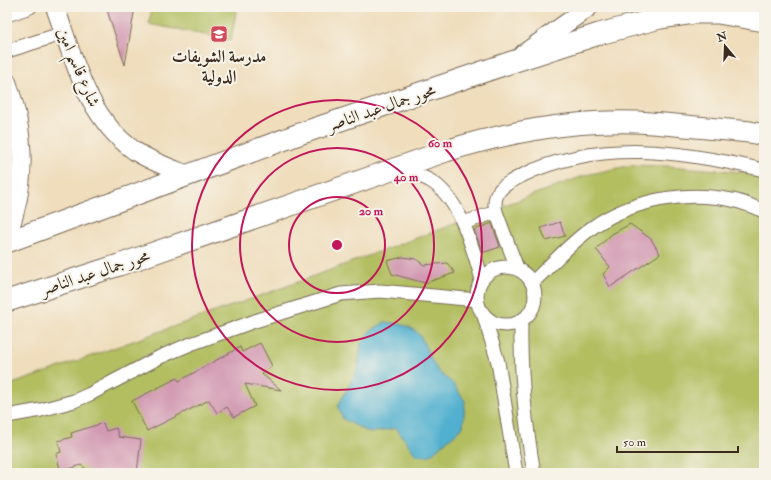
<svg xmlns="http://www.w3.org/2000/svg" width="771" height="480" font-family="'IM FELL Double Pica',Amiri,serif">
	<rect width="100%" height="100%" fill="#f7f3e8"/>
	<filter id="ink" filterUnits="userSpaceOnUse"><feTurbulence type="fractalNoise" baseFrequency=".025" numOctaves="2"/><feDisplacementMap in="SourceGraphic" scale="8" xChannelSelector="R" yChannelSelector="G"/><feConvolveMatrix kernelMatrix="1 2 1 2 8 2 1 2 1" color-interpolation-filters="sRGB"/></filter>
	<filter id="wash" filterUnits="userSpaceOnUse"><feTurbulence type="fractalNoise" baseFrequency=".012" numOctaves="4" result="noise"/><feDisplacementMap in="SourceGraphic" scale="16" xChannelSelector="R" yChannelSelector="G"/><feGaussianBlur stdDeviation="0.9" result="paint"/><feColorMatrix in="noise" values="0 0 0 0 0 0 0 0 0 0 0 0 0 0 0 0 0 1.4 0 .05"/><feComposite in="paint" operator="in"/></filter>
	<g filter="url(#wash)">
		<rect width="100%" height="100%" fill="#efddbc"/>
		<g fill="#b2be60" stroke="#76743f">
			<path d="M152 7H237L231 40 149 24Z"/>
			<path d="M632 165 668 166 743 172 764 181V473H7V386L279 289 586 175Z"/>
		</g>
		<path fill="#51b0cf" stroke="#466d76" d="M385 322C427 326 418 338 436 368 440 375 449 379 454 385 458 390 461 396 465 401L463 427 429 456 416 455 396 428 370 433 343 419 338 406 358 369 361 344 369 332Z"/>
		<g id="blocks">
			<g fill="#d29ab2">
				<path d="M106 7H135L125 65Z"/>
				<path d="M560 222 565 236 546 241 541 228Z"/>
				<path d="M492 223 500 247 485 252 482 251 474 230Z"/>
				<path d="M630 224 651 239 660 254 610 287 603 274 610 267 596 249 612 234Z"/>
				<path d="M403 257 416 259 424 265 447 263 455 273 425 283 392 274 387 261Z"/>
				<path d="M260 343 272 366 262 374 281 390 245 384 255 406 234 417 227 407 217 413 209 400 147 431 132 401 177 378 179 381 240 347 242 352Z"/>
				<path d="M103 423 106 431 116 428 119 437 141 440 137 473H91L89 471 81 465 61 472 56 454 61 452 58 441 72 437 71 433Z"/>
			</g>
		</g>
	</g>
	<g filter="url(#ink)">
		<use href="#blocks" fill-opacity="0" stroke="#7a6955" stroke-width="1"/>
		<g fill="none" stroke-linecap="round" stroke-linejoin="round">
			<defs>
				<g id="minor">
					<path d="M7 15 30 7"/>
					<path d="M7 51 64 33"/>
					<path d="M397 168C408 172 419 175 429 180 460 197 472 247 482 279"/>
					<path d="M463 223 496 212"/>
					<circle cx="506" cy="296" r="29"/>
					<path d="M517 268 496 212C491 191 505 184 521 176 599 138 682 151 764 170"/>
					<path d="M532 283C552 264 570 243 593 227 632 200 686 190 732 200 743 202 754 207 764 211"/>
					<path d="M484 316 498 362 516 473"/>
					<path d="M521 320C520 372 525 422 534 473"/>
					<path d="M7 416 41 410 74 401 90 394 160 357 188 345 255 321 341 294 380 291 477 300"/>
				</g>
				<g id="secondary">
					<path d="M55 7C74 59 87 118 135 151 152 162 170 168 188 175"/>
					<path d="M523 54 589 7"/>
					<path d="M7 82C26 135 27 184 7 236"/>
				</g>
				<g id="primary">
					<path d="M7 242 302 133 512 62 599 34 660 18 694 13H718L764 21"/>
					<path d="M7 301 119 265 446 151C508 132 571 120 635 122 673 124 712 129 750 132L764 135"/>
				</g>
			</defs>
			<use href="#minor" stroke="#7a6955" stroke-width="15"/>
			<use href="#secondary" stroke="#7a6955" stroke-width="20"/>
			<use href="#primary" stroke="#7a6955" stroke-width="23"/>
			<use href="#minor" stroke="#fff" stroke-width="13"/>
			<use href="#secondary" stroke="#fff" stroke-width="18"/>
			<use href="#primary" stroke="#fff" stroke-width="21"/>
		</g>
	</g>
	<g fill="none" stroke="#c2185b" stroke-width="2">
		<circle cx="337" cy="245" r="48"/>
		<circle cx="337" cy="245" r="97"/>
		<circle cx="337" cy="245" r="145"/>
	</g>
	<defs>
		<symbol id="school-square" viewBox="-11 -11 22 22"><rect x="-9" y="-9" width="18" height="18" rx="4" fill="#d1495b" stroke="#f7f3e8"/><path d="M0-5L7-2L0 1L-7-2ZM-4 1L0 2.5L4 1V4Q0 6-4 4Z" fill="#fff"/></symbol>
	</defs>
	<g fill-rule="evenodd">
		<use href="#school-square" x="209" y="24" width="20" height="20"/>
	</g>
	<g text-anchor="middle" stroke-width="4" stroke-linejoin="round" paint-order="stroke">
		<g font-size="17" font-weight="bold" fill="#3b2a1e" stroke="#f7f3e8">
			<text x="219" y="62">مدرسة الشويفات<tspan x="219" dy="20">الدولية</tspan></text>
		</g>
		<g font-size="17" fill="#3b2a1e" stroke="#f7f3e8">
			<text transform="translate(79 67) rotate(67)" y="6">شارع قاسم امين</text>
			<text transform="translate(381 107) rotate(-19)" y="6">محور جمال عبد الناصر</text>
			<text transform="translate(95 272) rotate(-18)" y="6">محور جمال عبد الناصر</text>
		</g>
	</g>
	<circle cx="337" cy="245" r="6" fill="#c2185b" stroke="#f7f3e8" stroke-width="2"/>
	<g font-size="12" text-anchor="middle" font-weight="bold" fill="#c2185b" stroke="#f7f3e8" stroke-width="4" stroke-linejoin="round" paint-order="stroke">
		<text x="440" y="147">60 m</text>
		<text x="406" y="181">40 m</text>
		<text x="371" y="215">20 m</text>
	</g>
	<rect width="771" height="480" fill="none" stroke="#f7f3e8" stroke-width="24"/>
	<g transform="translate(725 46) rotate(341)" stroke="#f7f3e8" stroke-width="3" paint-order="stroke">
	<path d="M0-3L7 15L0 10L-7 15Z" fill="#3b2a1e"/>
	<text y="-6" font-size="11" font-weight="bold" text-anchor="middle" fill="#3b2a1e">N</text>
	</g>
	<path d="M617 446v6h121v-6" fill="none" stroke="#3b2a1e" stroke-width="2"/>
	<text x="623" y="446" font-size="12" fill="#3b2a1e" stroke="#f7f3e8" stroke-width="3" paint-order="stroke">50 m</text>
</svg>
